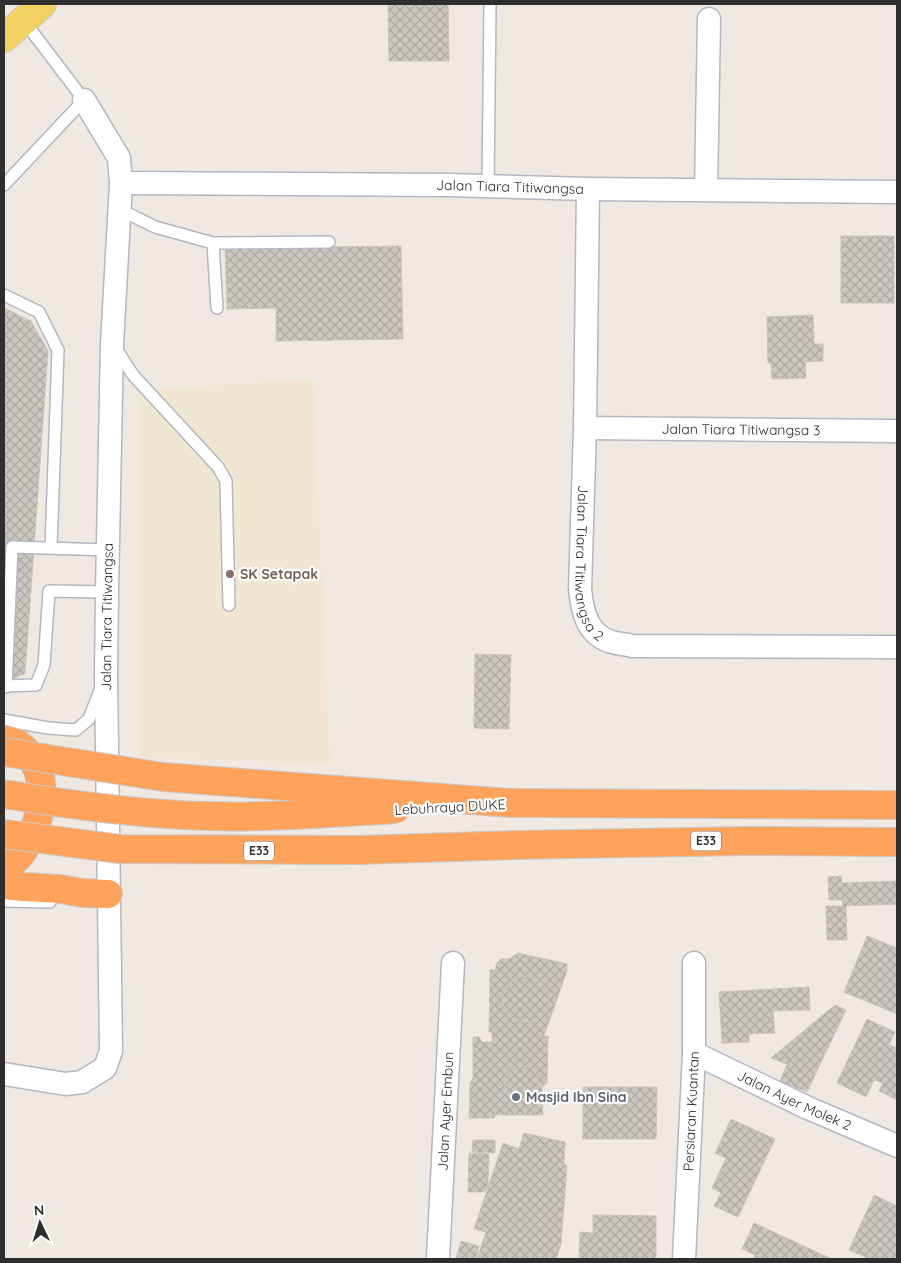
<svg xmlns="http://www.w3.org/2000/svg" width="901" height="1263" font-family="Quicksand,sans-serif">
	<defs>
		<pattern id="building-cross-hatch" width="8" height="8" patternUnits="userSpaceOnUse" patternTransform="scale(1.25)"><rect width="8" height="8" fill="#cbc7bf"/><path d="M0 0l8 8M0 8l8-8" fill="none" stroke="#afaba4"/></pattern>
	</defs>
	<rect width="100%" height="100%" fill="#efe9e1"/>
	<path fill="#f0e6d1" d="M313 379 330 763 138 758V390Z"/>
	<g fill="url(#building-cross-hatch)" stroke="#cbc5ba" fill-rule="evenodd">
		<path d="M388 4H448L449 61H389Z"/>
		<rect x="841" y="236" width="53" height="67"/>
		<path d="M401 246 403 339 276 341V308L227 309 225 248Z"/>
		<path d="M4 308 31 321 48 351 25 674 8 680 4 678Z"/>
		<path d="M813 315 814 344H823V361L805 362 806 378 772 379 771 363H768L767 317Z"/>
		<path d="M475 654 511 655 509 729 474 728Z"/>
		<path d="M841 876 842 883 897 881V904L846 906 847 940H827L826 906H843L842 900H829L828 877Z"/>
		<path d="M867 936 897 948V1014L844 992Z"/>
		<path d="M518 953 567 964V971L544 1036H548L547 1083 542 1087 543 1115H495L494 1118H469L470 1083 473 1079V1037H479L482 1042H492V1032H489L490 970 496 969V964L501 959H509ZM524 976H532L539 980 545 986 548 993 549 1001 547 1009 536 1020 528 1022 520 1021 508 1014 504 1007 502 1000 506 986 511 981ZM521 1065 527 1066 535 1073 538 1083 533 1094 523 1099 512 1097 505 1088 504 1083 505 1077 511 1068Z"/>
		<circle cx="526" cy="999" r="23"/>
		<path d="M809 987 810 1010 773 1011 775 1033 749 1034V1042L722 1043 719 992Z"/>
		<path d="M835 1005 846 1010 807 1092 780 1081 787 1064 771 1058Z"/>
		<path d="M867 1019 895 1032 889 1045 897 1048V1100L879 1091 883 1083 874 1080 866 1097 837 1083Z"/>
		<circle cx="521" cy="1082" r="17"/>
		<path d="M583 1087H657L656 1139H583Z"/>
		<path d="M731 1119 775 1139 738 1217 714 1206 721 1193 712 1188 726 1158 715 1153Z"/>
		<path d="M524 1133 565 1142 564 1164 567 1166 561 1244 556 1259H477L486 1232 474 1229 503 1143 519 1149Z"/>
		<path d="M473 1140H495V1153L472 1152Z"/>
		<path d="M469 1153 489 1154 488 1185 485 1192H468Z"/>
		<path d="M874 1195 897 1206V1255L895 1259H870L849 1250Z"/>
		<path d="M593 1215 656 1216V1259H579L580 1232 593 1233Z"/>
		<path d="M754 1223 832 1259H753L755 1255 742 1249Z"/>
		<path d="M461 1241 479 1246 476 1259H456Z"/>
	</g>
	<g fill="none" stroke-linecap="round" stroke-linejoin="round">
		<defs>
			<g id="lane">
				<path d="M4 185 84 100 24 21"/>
				<path d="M488 187 490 4"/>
				<path d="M121 210 155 227 213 243 329 242"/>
				<path d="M213 243 217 308"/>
				<path d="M4 295 39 312 58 350 51 548"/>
				<path d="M115 347 133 375 218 467 226 481 229 605"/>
				<path d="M4 686 36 685 44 665 49 591 107 592"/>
				<path d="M6 687 12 547 108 550"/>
				<path d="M4 720 48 728 76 730 89 719 100 690"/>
				<path d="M4 901 50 902"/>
			</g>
			<g id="street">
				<path id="s1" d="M121 183 449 185 588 189 897 192"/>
				<path id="s2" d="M588 189 585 428 580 589C582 609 586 633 609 641 616 644 625 644 632 646L897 647"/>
				<path d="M706 190 709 19"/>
				<path id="s3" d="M585 428 897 431"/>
				<path id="s4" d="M694 1053 808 1108 897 1146"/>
				<path id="s5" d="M4 1074 66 1084 82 1082 105 1068 111 1051 106 674 107 592 112 344 121 183 119 158 84 100"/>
				<path id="s6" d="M438 1259 453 963"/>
				<path id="s7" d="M684 1259 694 1053V963"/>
			</g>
			<path id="primary" d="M4 38 42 4"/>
			<g id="highway">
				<path d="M4 739C8 740 14 742 18 744 54 770 43 819 23 851 19 858 10 864 4 870"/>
				<path d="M511 803 897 805"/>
				<path d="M515 845 747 841 897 842"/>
				<path d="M4 885 24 887 60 889 83 893 108 894"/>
			</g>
		</defs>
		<use href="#lane" stroke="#b4b7c1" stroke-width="14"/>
		<use href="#street" stroke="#b4b7c1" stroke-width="25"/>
		<use href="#primary" stroke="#c9c9c9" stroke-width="30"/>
		<use href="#highway" stroke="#c9c9c9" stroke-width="30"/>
		<use href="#lane" stroke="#fff" stroke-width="11"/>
		<use href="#street" stroke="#fff" stroke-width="22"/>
		<use href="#primary" stroke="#f2d163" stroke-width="28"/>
		<use href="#highway" stroke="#ffa35c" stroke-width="28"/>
		<defs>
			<g id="highway-bridge">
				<path d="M4 752 163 777 511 803"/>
				<path d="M4 794C70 805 137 814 205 816 268 818 332 813 396 809"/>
				<path d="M4 834 120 849 357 850 515 845"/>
			</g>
		</defs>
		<use href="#highway-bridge" stroke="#c9c9c9" stroke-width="30" stroke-linecap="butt"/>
		<use href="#highway-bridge" stroke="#ffa35c" stroke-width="28"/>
	</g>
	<circle fill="#8d6e63" stroke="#fff" stroke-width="2" cx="230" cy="574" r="5"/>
	<circle fill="#6b7280" stroke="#fff" stroke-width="2" cx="516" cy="1097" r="5"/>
	<g text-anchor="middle" stroke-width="4.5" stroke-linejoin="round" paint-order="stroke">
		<g fill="#fff" stroke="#6d6d6d" stroke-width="1">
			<rect x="691" y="831.5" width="30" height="19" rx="4"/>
			<rect x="244" y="841.5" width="30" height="19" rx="4"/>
		</g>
		<g font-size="12" font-weight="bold" fill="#2e2e2e">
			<text x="706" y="845">E33</text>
			<text x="259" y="855">E33</text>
		</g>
		<g font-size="14" fill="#2e2e2e" stroke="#fff">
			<text dy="5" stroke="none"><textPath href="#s1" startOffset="389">Jalan Tiara Titiwangsa</textPath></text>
			<text dy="5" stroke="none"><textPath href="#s3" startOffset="156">Jalan Tiara Titiwangsa 3</textPath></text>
			<text dy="5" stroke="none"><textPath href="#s2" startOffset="376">Jalan Tiara Titiwangsa 2</textPath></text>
			<text dy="5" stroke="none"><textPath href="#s5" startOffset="558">Jalan Tiara Titiwangsa</textPath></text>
			<text transform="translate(450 807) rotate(-3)" y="5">Lebuhraya DUKE</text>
			<text dy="5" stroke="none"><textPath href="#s4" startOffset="111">Jalan Ayer Molek 2</textPath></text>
			<text dy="5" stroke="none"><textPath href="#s6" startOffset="148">Jalan Ayer Embun</textPath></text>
			<text dy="5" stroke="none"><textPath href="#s7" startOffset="148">Persiaran Kuantan</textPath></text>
		</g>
		<g font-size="14" font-weight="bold" fill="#785e54" stroke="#fff" text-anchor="start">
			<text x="240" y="579">SK Setapak</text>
		</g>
		<g font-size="14" font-weight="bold" fill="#5b616d" stroke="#fff" text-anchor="start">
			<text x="526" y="1102">Masjid Ibn Sina</text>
		</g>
	</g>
	<rect width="901" height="1263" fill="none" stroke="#2e2e2e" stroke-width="10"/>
	<g transform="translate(40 1223) rotate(356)" stroke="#ffffff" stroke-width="4" paint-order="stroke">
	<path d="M0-4L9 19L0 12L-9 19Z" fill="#2e2e2e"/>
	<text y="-8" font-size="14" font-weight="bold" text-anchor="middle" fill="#2e2e2e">N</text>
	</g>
</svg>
